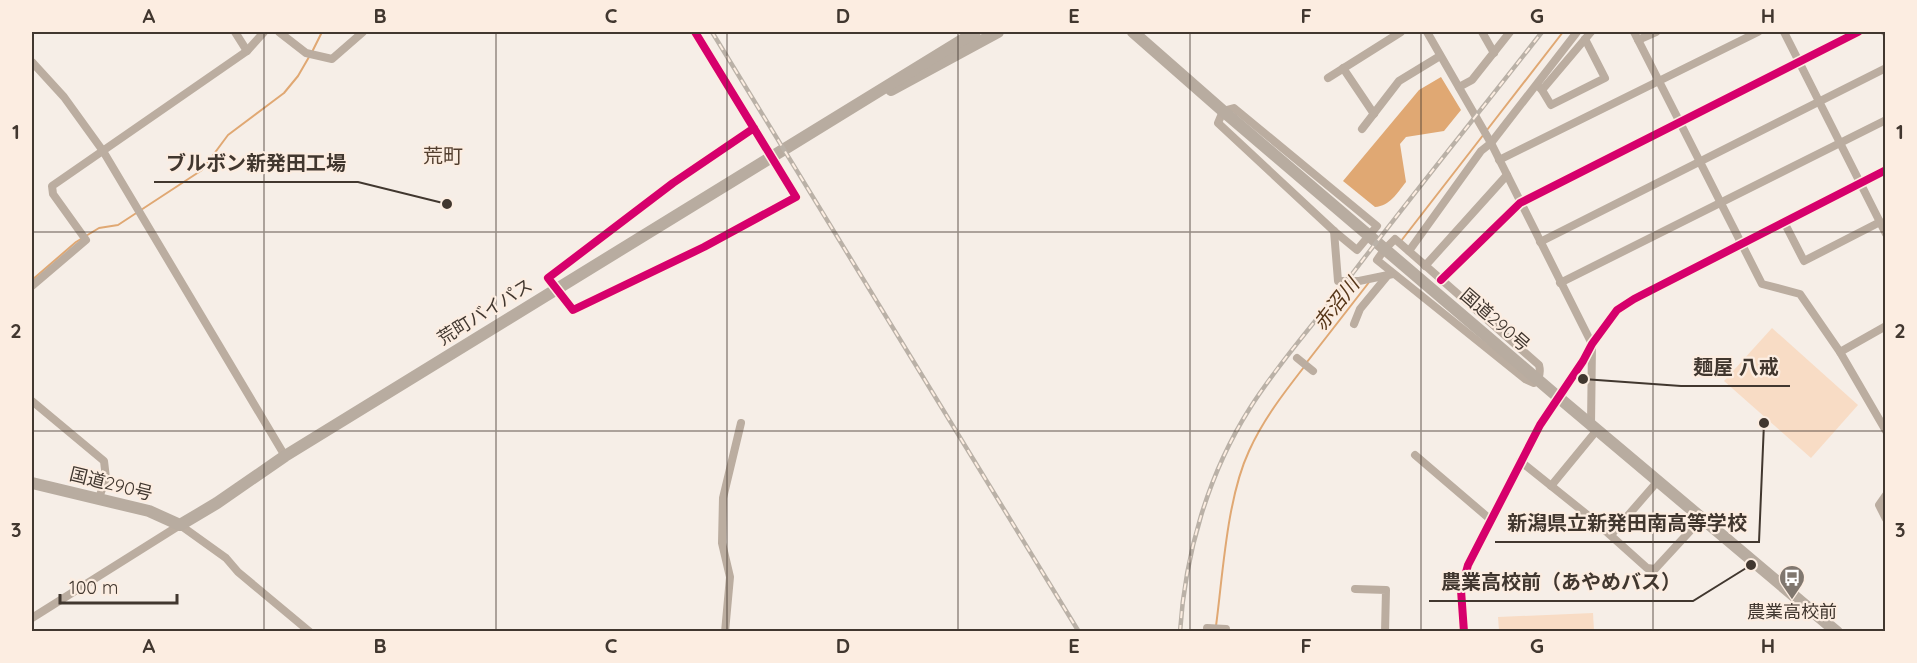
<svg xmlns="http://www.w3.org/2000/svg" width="1917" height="663" font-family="Quicksand,'Noto Sans JP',sans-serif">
	<rect width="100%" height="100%" fill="#f6eee7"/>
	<g fill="#f8dcc5">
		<path d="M1772 328 1858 405 1811 458 1724 381Z"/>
		<path d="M1593 613 1594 631H1499L1498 617Z"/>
	</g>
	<path fill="#e0a873" d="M1441 77 1461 110 1444 131 1406 137 1400 144 1406 182C1397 193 1390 206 1375 207L1343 181 1419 90Z"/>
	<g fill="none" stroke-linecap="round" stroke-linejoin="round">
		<g stroke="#e0a873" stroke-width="2">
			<path d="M312 52 322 32"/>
			<path d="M1487 130 1563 32"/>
			<path d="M1401 241 1484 134"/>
			<path d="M32 280 76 242 99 228 118 225 202 170 228 135 284 93 298 76 309 57"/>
			<path d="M1307 362 1370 281"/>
			<path d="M1216 626C1223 573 1227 498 1249 451 1263 420 1283 394 1304 367"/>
		</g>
		<g stroke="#bbada0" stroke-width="8">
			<path d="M235 32 247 51"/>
			<path d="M279 32 306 53 332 59 363 32"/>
			<path d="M695 32 796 197 704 247 573 310 548 278 673 183 754 128"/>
			<path d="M1427 32 1491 143 1592 344 1591 425"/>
			<path d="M1482 32 1494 53"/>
			<path d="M1634 32 1762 284 1800 294 1840 352 1886 431"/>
			<path d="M1784 32 1886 234"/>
			<path d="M1885 32H1886"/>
			<path d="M1638 40 1656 32"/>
			<path d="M32 62 64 97 103 151 285 456"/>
			<path d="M1343 68 1374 114"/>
			<path d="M1328 78 1401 32"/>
			<path d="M1459 87 1472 80 1510 32"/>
			<path d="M1540 88 1542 90 1591 32"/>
			<path d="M1542 90 1551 105 1605 78 1585 39"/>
			<path d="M1234 108 1377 226 1357 250 1334 231 1218 123 1223 111Z"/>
			<path d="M1362 129 1399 81 1440 56"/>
			<path d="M1499 160 1758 32"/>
			<path d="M1784 222 1804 261 1880 222"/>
			<path d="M1334 231 1338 281H1359L1393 274"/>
			<path d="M1395 239 1539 365C1541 373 1540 378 1534 383L1525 379 1377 260 1384 250Z"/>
			<path d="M1540 242 1886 68"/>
			<path d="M1409 251 1481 151 1491 143 1577 32"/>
			<path d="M1425 266 1507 175"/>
			<path d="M1441 280 1520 203 1858 32"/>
			<path d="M1560 283 1886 120"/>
			<path d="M32 286 86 240 53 194 52 186 247 51 264 32"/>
			<path d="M1354 324 1360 309 1388 275"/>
			<path d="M1840 352 1886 326"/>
			<path d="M1297 358 1313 371"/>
			<path d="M32 401 104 461 106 478 99 498"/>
			<path d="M1415 455 1491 520"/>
			<path d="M1520 461 1590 517 1647 568 1655 569 1702 518"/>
			<path d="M1551 486 1597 430"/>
			<path d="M1886 495 1879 505 1886 519"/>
			<path d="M1611 535 1657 482"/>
			<path d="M1355 589 1386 590 1385 632"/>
			<path d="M32 618 180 525 226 558 238 572 310 632"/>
			<path d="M1207 628 1226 629"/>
			<path d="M725 632 730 577 722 543 723 498 741 423"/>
			<path d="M1464 632 1461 590 1468 565 1540 425 1583 361 1592 344 1617 310 1634 299 1886 170"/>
		</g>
		<g stroke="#b8aca0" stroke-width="12">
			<path d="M1133 32 1223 111 1558 397 1837 632"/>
			<path d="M891 90 998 32"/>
			<path d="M32 483 149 511 180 525 217 503 285 456 975 32"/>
		</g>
		<defs>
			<g id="rail">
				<path d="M712 32 1079 632"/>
				<path d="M1180 632C1185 554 1208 474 1250 408 1279 362 1316 322 1349 278 1412 195 1478 114 1542 32"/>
			</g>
		</defs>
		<use href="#rail" stroke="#bab1a7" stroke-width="4.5"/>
		<use href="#rail" stroke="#fcede1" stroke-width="2" stroke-dasharray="7" stroke-linecap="butt"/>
		<defs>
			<g id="cycleway">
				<path d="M695 32 796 197 704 247 573 310 548 278 673 183 754 128"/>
				<path d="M1441 280 1520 203 1858 32"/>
				<path d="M1464 632 1461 590 1468 565 1540 425 1583 361 1592 344 1617 310 1634 299 1886 170"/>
			</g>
		</defs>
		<use href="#cycleway" stroke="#fcede1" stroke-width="11"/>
		<use href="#cycleway" stroke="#d6006c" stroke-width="8"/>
	</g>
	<path fill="none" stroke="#41372f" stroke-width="1.5" stroke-opacity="0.55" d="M264 32V632M496 32V632M727 32V632M958 32V632M1190 32V632M1421 32V632M1653 32V632M32 232H1886M32 431H1886"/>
	<defs>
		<symbol id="bus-pin" viewBox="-11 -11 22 30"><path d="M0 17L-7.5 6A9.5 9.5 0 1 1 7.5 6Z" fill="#80776f" stroke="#fcede1"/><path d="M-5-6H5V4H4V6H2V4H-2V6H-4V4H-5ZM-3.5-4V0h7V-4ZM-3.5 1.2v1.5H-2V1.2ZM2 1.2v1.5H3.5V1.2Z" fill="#fff"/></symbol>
	</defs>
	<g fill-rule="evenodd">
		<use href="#bus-pin" x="1777" y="563" width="30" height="40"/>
	</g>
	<g text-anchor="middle" stroke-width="4.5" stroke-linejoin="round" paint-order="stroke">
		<g font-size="18" fill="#41372f" stroke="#fcede1">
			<text transform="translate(485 312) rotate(-32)" y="6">荒町バイパス</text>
			<text transform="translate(1495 320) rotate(41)" y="6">国道290号</text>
			<text transform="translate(111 484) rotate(14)" y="6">国道290号</text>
		</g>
		<g font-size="18" fill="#41372f" stroke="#fcede1">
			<text x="1792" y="618">農業高校前</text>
		</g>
		<g font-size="20" fill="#523e2e" stroke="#fcede1">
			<text x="443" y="163">荒町</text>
		</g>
		<g font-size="20" font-style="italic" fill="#563618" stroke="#fcede1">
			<text transform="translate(1336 304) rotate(-52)" y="7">赤沼川</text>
		</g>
	</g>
	<path fill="none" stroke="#41372f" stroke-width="2" d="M447 204L358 182H154M1583 379L1681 386H1790M1764 423L1759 542H1495M1751 565L1693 601H1429"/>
	<g fill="#41372f" stroke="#fcede1" stroke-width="2">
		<circle cx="447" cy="204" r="6"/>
		<circle cx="1583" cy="379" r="6"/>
		<circle cx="1764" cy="423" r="6"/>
		<circle cx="1751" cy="565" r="6"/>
	</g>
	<g font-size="20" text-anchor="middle" font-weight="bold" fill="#41372f" stroke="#fcede1" stroke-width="4.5" stroke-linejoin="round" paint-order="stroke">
		<text x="256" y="170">ブルボン新発田工場</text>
		<text x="1736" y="374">麺屋 八戒</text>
		<text x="1627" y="530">新潟県立新発田南高等学校</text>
		<text x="1561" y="589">農業高校前（あやめバス）</text>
	</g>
	<rect width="1917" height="663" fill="none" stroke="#fcede1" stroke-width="66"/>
	<path d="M60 594v9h117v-9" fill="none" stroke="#41372f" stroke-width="3"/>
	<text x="69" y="594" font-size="18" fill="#41372f" stroke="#fcede1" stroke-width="4.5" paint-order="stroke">100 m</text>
	<rect x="33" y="33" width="1851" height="597" fill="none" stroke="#41372f" stroke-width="2"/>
	<g font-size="20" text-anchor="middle" font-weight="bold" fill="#41372f">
		<text x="149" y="23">A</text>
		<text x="380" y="23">B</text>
		<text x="611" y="23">C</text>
		<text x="843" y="23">D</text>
		<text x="1074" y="23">E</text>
		<text x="1306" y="23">F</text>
		<text x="1537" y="23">G</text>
		<text x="1768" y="23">H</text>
		<text x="16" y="139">1</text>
		<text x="1900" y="139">1</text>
		<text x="16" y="338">2</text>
		<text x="1900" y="338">2</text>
		<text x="16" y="537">3</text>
		<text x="1900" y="537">3</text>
		<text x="149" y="653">A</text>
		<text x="380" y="653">B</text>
		<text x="611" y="653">C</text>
		<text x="843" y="653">D</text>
		<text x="1074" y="653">E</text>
		<text x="1306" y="653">F</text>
		<text x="1537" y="653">G</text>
		<text x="1768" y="653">H</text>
	</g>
</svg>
